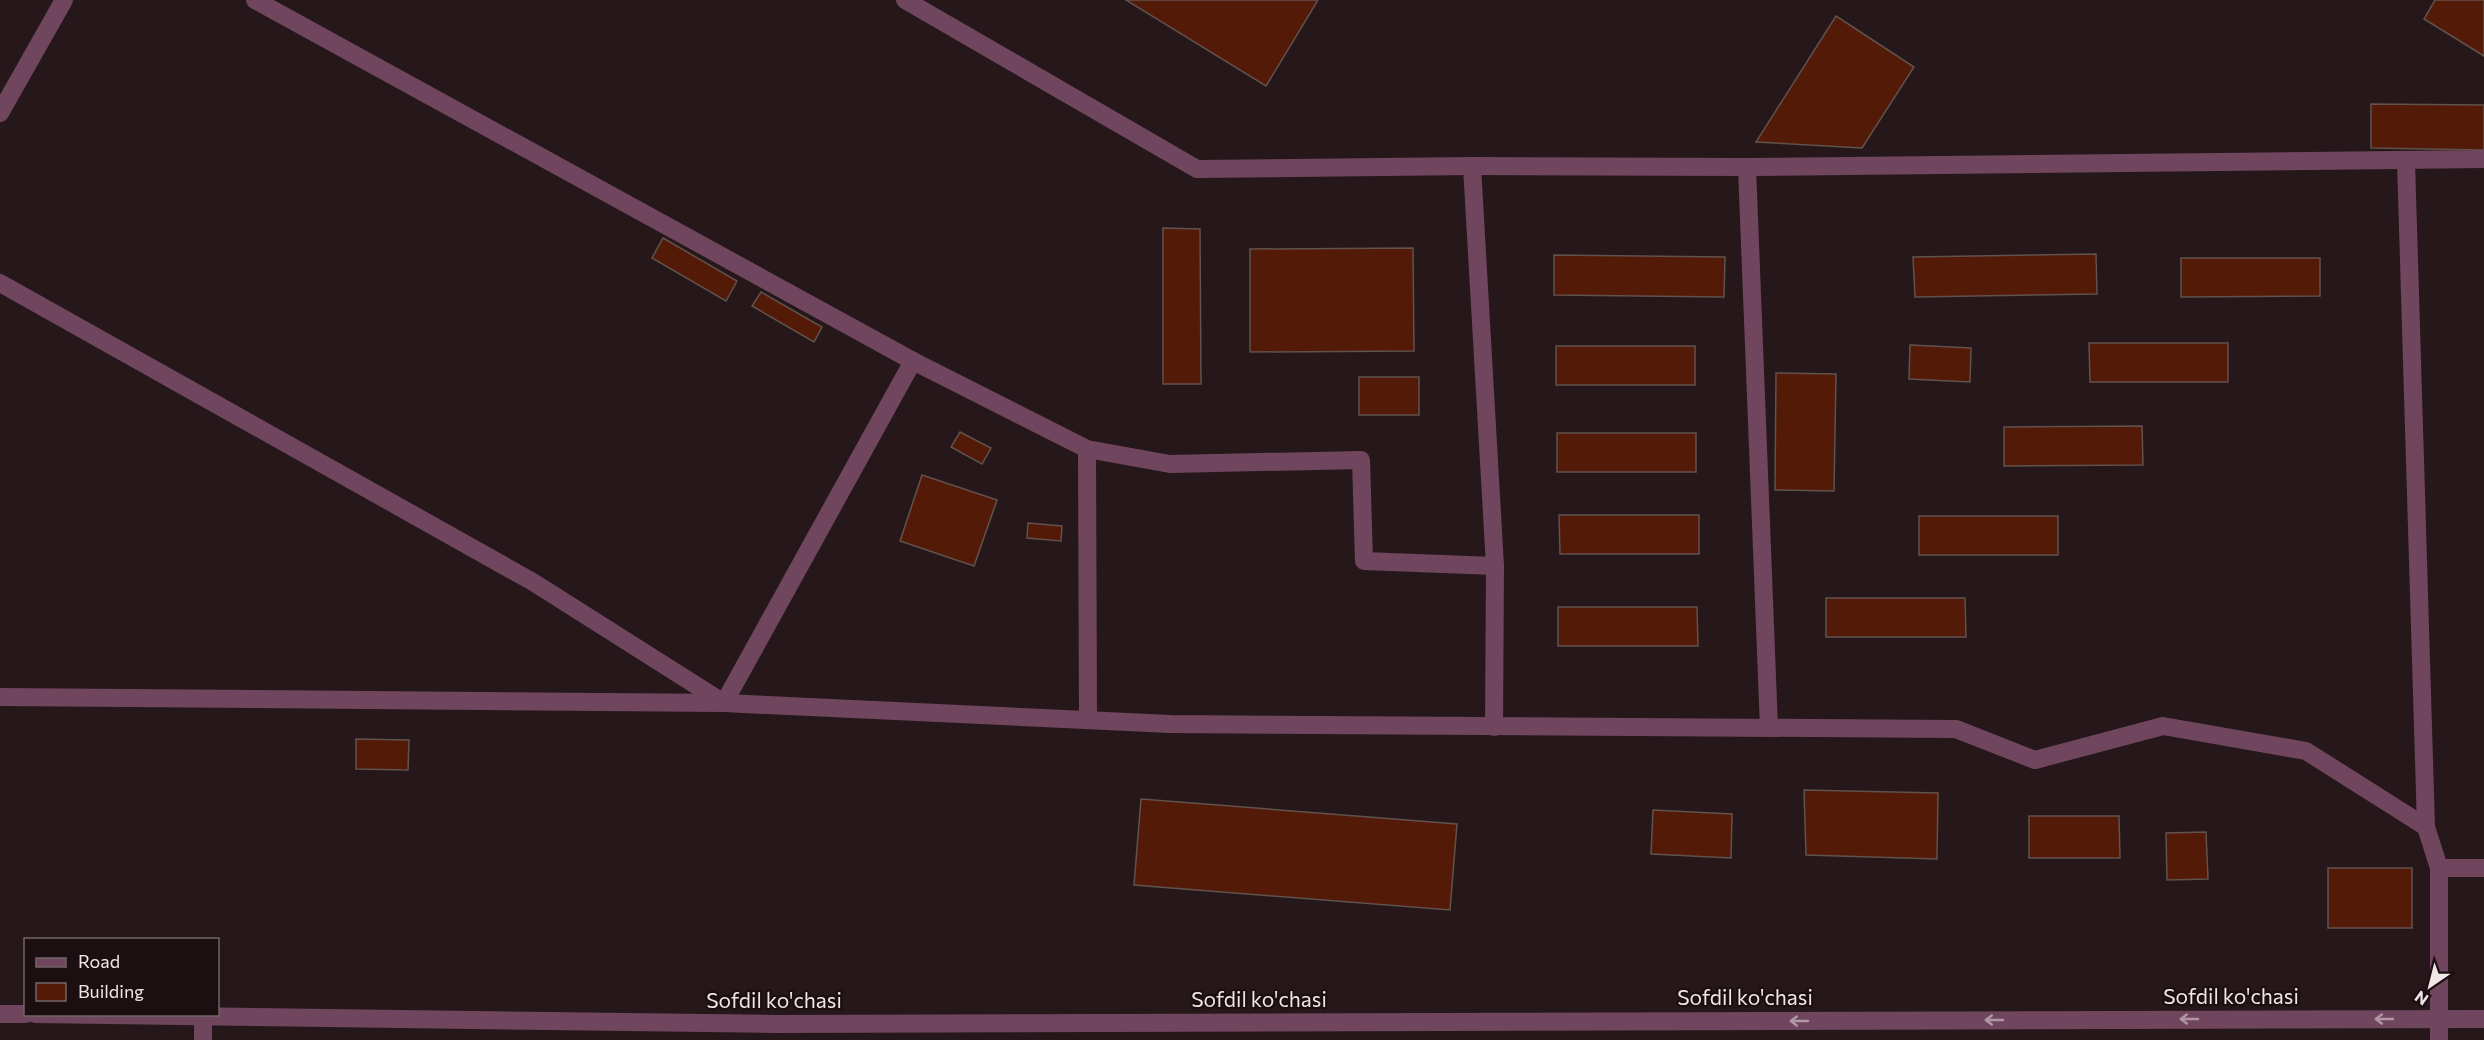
<svg xmlns="http://www.w3.org/2000/svg" width="2484" height="1040" font-family="Commissioner,sans-serif">
	<rect width="100%" height="100%" fill="#26181a"/>
	<g fill="#531a08" stroke="#61524d" stroke-width="1.5">
		<path d="M1126 0H1318L1266 86Z"/>
		<path d="M2435 0H2484V56L2424 19Z"/>
		<path d="M1836 16 1914 67 1862 148 1756 142Z"/>
		<path d="M2371 104 2484 105V150L2371 148Z"/>
		<path d="M1163 228 1200 229 1201 384H1163Z"/>
		<path d="M663 238 737 281 726 301 652 258Z"/>
		<path d="M1413 248 1414 351 1250 352V249Z"/>
		<path d="M2096 254 2097 294 1915 297 1913 257Z"/>
		<path d="M1554 255 1725 257 1724 297 1554 295Z"/>
		<path d="M2181 258H2320V296L2181 297Z"/>
		<path d="M761 292 822 327 814 342 752 306Z"/>
		<path d="M2089 343H2228V382H2090Z"/>
		<path d="M1910 345 1971 348 1970 382 1909 379Z"/>
		<rect x="1556" y="346" width="139" height="39"/>
		<path d="M1776 373 1836 374 1834 491 1775 490Z"/>
		<rect x="1359" y="377" width="60" height="38"/>
		<path d="M2142 426 2143 465 2004 466V427Z"/>
		<path d="M960 432 991 448 982 464 951 447Z"/>
		<rect x="1557" y="433" width="139" height="39"/>
		<path d="M922 475 997 500 974 566 900 541Z"/>
		<path d="M1559 515H1699V554H1560Z"/>
		<rect x="1919" y="516" width="139" height="39"/>
		<path d="M1028 523 1062 526 1061 541 1027 538Z"/>
		<path d="M1826 598H1965L1966 637H1826Z"/>
		<path d="M1558 607H1697L1698 646H1558Z"/>
		<path d="M356 739 409 740 408 770 356 769Z"/>
		<path d="M1804 790 1938 793 1937 859 1806 855Z"/>
		<path d="M1141 799 1457 824 1450 910 1134 885Z"/>
		<path d="M1653 810 1732 814 1731 858 1651 854Z"/>
		<path d="M2029 816H2119L2120 858H2029Z"/>
		<path d="M2206 832 2208 879 2167 880 2166 833Z"/>
		<rect x="2328" y="868" width="84" height="60"/>
	</g>
	<g fill="none" stroke-linecap="round" stroke-linejoin="round">
		<g stroke="#70465e" stroke-width="18">
			<path d="M255 0 913 361 1087 449 1170 464 1361 460 1364 561 1495 566"/>
			<path d="M905 0 1197 169 1472 166 1747 167 2484 159"/>
			<path d="M0 113 64 0"/>
			<path d="M2406 161 2426 827 2439 868V1040"/>
			<path d="M1472 166 1495 566 1494 727"/>
			<path d="M1747 167 1769 728"/>
			<path d="M0 283 533 582 724 703 913 361"/>
			<path d="M1087 449 1088 719"/>
			<path d="M0 697 724 703 1170 724 1956 729 2035 760 2163 726 2306 751 2426 827"/>
			<path d="M2439 868H2484"/>
			<path d="M0 1014H26"/>
			<path d="M35 1014 775 1024 2484 1019"/>
			<path d="M203 1018V1040"/>
		</g>
	</g>
	<defs><path id="oneway-shaft" d="M-6 0H5M1.5-3L5.5 0L1.5 3" fill="none" stroke-width="1.6" stroke-linecap="round" stroke-linejoin="round" transform="scale(1.5)"/></defs>
	<g stroke="#b096a3">
		<use href="#oneway-shaft" transform="translate(2189 1019) rotate(180)"/>
		<use href="#oneway-shaft" transform="translate(2384 1019) rotate(180)"/>
		<use href="#oneway-shaft" transform="translate(1994 1020) rotate(180)"/>
		<use href="#oneway-shaft" transform="translate(1799 1021) rotate(180)"/>
	</g>
	<g text-anchor="middle" stroke-width="4.5" stroke-linejoin="round" paint-order="stroke">
		<g font-size="21" fill="#f1e7e8" stroke="#1c0f11">
			<text x="2231" y="1004">Sofdil ko'chasi</text>
			<text x="1745" y="1005">Sofdil ko'chasi</text>
			<text x="1259" y="1007">Sofdil ko'chasi</text>
			<text x="774" y="1008">Sofdil ko'chasi</text>
		</g>
	</g>
	<rect x="24" y="938" width="195" height="78" fill="#1c0f11" stroke="#716567" stroke-width="1.5"/>
	<rect x="36" y="958" width="30" height="9" fill="#70465e" stroke="#716567" stroke-width="1.5"/>
	<text x="78" y="968" font-size="18" fill="#f1e7e8">Road</text>
	<rect x="36" y="983" width="30" height="18" fill="#531a08" stroke="#716567" stroke-width="1.5"/>
	<text x="78" y="998" font-size="18" fill="#f1e7e8">Building</text>
	<g transform="translate(2430 986) rotate(215)" stroke="#1c0f11" stroke-width="4.5" paint-order="stroke">
	<path d="M0-4.5L10 22L0 15L-10 22Z" fill="#f1e7e8"/>
	<text y="-9" font-size="16" font-weight="bold" text-anchor="middle" fill="#f1e7e8">N</text>
	</g>
</svg>
